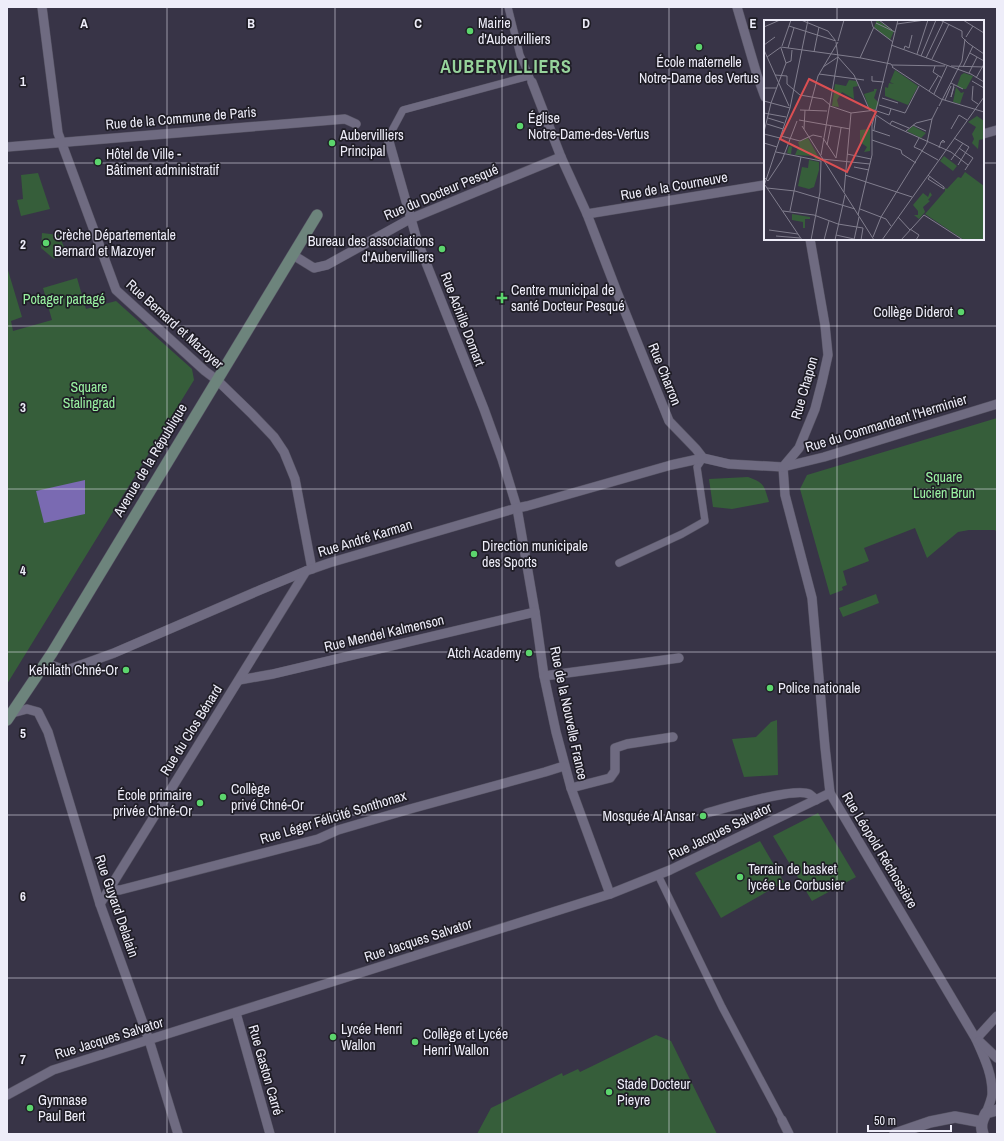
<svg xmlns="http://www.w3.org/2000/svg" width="1004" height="1141" font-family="'Archivo Narrow',sans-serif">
	<rect width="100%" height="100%" fill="#383447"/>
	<g fill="#365e3a">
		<path d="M38 173 50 209 21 216 17 200 23 199 21 175Z"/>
		<path d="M42 233 59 235 64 247 54 259 41 248Z"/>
		<path d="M7 267 22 317 11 321 13 331 52 320 43 288 77 278 86 309 116 301 192 369 194 380 7 684Z"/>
		<path d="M997 418V532L995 530H969L958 532 927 558 915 528 864 548 869 561 843 571 847 585 842 587 843 590 830 595 800 489 807 475Z"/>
		<path d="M748 477C765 483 764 486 769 502L732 509 713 507 709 479Z"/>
		<path d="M876 594 879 603 843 617 839 608Z"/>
		<path d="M777 720 778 775 744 777 732 739 756 737 771 722Z"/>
		<path d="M818 813 856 877 812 901 773 836Z"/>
		<path d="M760 841 784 882 721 918 695 873Z"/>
		<path d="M656 1035 671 1041 717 1134H477L491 1108 562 1073 563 1076 578 1069 580 1072Z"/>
	</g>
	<path fill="#7a6ab2" d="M85 480V514L44 523 36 491Z"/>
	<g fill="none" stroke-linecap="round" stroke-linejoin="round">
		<defs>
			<g id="pedestrian">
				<path d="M508 7 520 55 531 80"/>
				<path d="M388 138 403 110 529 76"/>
				<path d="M619 563 682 534 705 521 697 467 703 458"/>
				<path d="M658 875 722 1007 782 1120"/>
			</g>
			<g id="minor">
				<path d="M42 7 58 133 116 290 205 371 217 380 252 414 274 437 284 452 295 479 312 569"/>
				<path d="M737 7 757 75 765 97"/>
				<path d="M532 82 561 157 587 214 617 292 669 421 696 449 703 458 729 464 783 467 824 457 997 404"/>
				<path d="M983 134 997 130"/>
				<path d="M388 138 417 240 484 409 502 459 517 508 535 612 544 676 556 732 571 788 610 894"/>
				<path d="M7 147 345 119 356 124"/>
				<path d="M587 214 765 185"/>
				<path d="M293 255 314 268 327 265 410 219 561 157"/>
				<path d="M783 467 785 495 812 598 825 747 830 793 976 1039C984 1057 993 1075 992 1095 991 1101 988 1108 986 1113"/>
				<path d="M783 467 799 448 815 409 822 382 828 355 825 325 810 239"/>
				<path d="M45 663 62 669H70L114 653 260 590 306 571 329 563 517 508 527 506 671 465 703 458"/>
				<path d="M544 676 679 658"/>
				<path d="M239 680 273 674 535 612"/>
				<path d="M12 713 27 709 38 712 48 732 100 904 149 1040 178 1134"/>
				<path d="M571 788 610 778 615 771V748L627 744 673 737"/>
				<path d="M707 813C725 808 795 787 809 794 811 795 814 798 816 800"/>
				<path d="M109 890H120L318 839 338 830 410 809 545 772 564 766"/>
				<path d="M100 904 306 571"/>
				<path d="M236 1013 270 1134"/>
				<path d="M976 1039 997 1016"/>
				<path d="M979 1041 997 1058"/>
				<path d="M7 1095 53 1070 610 894 670 870 830 793"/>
				<path d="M782 1120 789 1134"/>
			</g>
			<g id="tertiary">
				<path d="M895 1134 930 1122 955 1117 982 1122"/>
				<path d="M983 1134C980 1125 982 1121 986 1113L997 1110"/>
			</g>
			<path id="secondary" d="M7 720 52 653 317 215"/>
		</defs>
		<use href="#pedestrian" stroke="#555262" stroke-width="8"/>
		<use href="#minor" stroke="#555262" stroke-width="10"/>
		<use href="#tertiary" stroke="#555262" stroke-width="12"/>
		<use href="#secondary" stroke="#555262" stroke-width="12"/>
		<use href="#pedestrian" stroke="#6f6b81" stroke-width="7"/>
		<use href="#minor" stroke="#6f6b81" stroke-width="9"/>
		<use href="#tertiary" stroke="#6f6b81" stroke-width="11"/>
		<use href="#secondary" stroke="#6d847c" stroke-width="11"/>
	</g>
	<path fill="none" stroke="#eeedf9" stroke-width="1" stroke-opacity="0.55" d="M167 7V1134M335 7V1134M502 7V1134M669 7V1134M837 7V21M7 163H765M983 163H997M837 239V1134M7 326H997M7 489H997M7 652H997M7 815H997M7 978H997"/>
	<g fill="#5cd56d" stroke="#1f1d26" stroke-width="1.5">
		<circle cx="470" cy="31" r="4"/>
		<circle cx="699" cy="47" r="4"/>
		<circle cx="520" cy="126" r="4"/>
		<circle cx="332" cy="143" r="4"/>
		<circle cx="98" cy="162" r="4"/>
		<circle cx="46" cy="243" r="4"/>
		<circle cx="442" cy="249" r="4"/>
		<path d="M500 292h4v4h4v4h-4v4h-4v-4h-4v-4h4z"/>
		<circle cx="961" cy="312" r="4"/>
		<circle cx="474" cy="554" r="4"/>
		<circle cx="529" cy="653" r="4"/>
		<circle cx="126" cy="670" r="4"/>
		<circle cx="770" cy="688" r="4"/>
		<circle cx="223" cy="797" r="4"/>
		<circle cx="200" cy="803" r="4"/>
		<circle cx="703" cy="816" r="4"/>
		<circle cx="740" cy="877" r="4"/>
		<circle cx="333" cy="1037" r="4"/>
		<circle cx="415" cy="1042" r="4"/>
		<circle cx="609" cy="1092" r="4"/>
		<circle cx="30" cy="1108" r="4"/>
	</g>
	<g text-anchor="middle" stroke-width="3.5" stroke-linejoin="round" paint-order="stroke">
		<g font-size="14" fill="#eeedf9" stroke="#1f1d26" text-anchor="start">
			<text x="478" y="28">Mairie<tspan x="478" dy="16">d'Aubervilliers</tspan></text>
			<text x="699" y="67" text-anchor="middle">École maternelle<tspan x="699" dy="16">Notre-Dame des Vertus</tspan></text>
			<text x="528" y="123">Église<tspan x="528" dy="16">Notre-Dame-des-Vertus</tspan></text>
			<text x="340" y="140">Aubervilliers<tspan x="340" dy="16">Principal</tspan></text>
			<text x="106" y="159">Hôtel de Ville -<tspan x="106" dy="16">Bâtiment administratif</tspan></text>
			<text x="54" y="240">Crèche Départementale<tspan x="54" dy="16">Bernard et Mazoyer</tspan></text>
			<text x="434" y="246" text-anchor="end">Bureau des associations<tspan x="434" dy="16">d'Aubervilliers</tspan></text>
			<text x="511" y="295">Centre municipal de<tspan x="511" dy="16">santé Docteur Pesqué</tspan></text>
			<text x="953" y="317" text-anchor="end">Collège Diderot</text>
			<text x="482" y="551">Direction municipale<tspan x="482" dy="16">des Sports</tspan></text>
			<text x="521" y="658" text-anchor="end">Atch Academy</text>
			<text x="118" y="675" text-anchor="end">Kehilath Chné-Or</text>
			<text x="778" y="693">Police nationale</text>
			<text x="231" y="794">Collège<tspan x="231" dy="16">privé Chné-Or</tspan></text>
			<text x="192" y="800" text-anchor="end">École primaire<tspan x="192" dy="16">privée Chné-Or</tspan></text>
			<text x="695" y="821" text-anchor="end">Mosquée Al Ansar</text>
			<text x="748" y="874">Terrain de basket<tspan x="748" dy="16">lycée Le Corbusier</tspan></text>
			<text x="341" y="1034">Lycée Henri<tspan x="341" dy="16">Wallon</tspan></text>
			<text x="423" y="1039">Collège et Lycée<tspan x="423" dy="16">Henri Wallon</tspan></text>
			<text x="617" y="1089">Stade Docteur<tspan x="617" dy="16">Pieyre</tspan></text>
			<text x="38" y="1105">Gymnase<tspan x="38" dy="16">Paul Bert</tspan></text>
		</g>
		<g font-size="14" fill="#eeedf9" stroke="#1f1d26">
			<text transform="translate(181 118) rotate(-5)" y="5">Rue de la Commune de Paris</text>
			<text transform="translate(674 186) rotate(-10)" y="5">Rue de la Courneuve</text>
			<text transform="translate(441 192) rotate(-23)" y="5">Rue du Docteur Pesqué</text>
			<text transform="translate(463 319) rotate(69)" y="5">Rue Achille Domart</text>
			<text transform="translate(175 324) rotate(42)" y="5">Rue Bernard et Mazoyer</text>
			<text transform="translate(665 374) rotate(68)" y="5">Rue Charron</text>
			<text transform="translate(804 388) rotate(-74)" y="5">Rue Chapon</text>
			<text transform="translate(886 423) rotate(-17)" y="5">Rue du Commandant l'Herminier</text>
			<text transform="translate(150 460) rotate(-59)" y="5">Avenue de la République</text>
			<text transform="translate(365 538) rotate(-17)" y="5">Rue André Karman</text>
			<text transform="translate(384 633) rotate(-13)" y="5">Rue Mendel Kalmenson</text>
			<text transform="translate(569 713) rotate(78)" y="5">Rue de la Nouvelle France</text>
			<text transform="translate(191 730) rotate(-58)" y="5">Rue du Clos Bénard</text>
			<text transform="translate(333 817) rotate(-17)" y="5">Rue Léger Félicité Sonthonax</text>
			<text transform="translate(720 831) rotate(-26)" y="5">Rue Jacques Salvator</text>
			<text transform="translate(880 850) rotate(59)" y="5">Rue Léopold Réchossière</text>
			<text transform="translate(117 906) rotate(71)" y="5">Rue Guyard Delalain</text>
			<text transform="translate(418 940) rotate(-18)" y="5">Rue Jacques Salvator</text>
			<text transform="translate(109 1038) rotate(-17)" y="5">Rue Jacques Salvator</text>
			<text transform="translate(266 1070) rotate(74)" y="5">Rue Gaston Carré</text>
		</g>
		<g font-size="14" fill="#9af2a2" stroke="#1f1d26">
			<text x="64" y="304">Potager partagé</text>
			<text x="89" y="392">Square<tspan x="89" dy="16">Stalingrad</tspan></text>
			<text x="944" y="482">Square<tspan x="944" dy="16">Lucien Brun</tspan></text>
		</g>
		<g font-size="18" font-weight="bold" letter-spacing="1" fill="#96d39b" stroke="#1f1d26">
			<text x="506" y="73">AUBERVILLIERS</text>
		</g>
	</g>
	<g transform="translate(764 20)">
		<rect width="220" height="220" fill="#383447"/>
		<path d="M113 0 130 11 126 20 110 7ZM131 50 154 66 144 85 121 76V67L124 68 125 63 130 64 126 62ZM200 53 209 56 202 69H199L193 66 197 55ZM85 60 92 61 94 66 89 67 90 79 78 72 73 80 75 87 68 86 71 64 82 66ZM192 67 197 73 200 72 196 84 189 82ZM110 69H113L110 78 115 83 112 89 106 90 100 74 110 71ZM213 96 220 101V119L215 120 214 129 208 123 210 119 208 114 212 107 204 102ZM149 106 162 113 157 118 143 111ZM106 109V131L100 132 103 127 96 122V110ZM44 118 56 140 51 139 50 136 31 135 34 128 28 127 27 134 23 133 25 126 36 128 34 122ZM180 136 193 146 189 151 176 141ZM45 140 55 142V150L50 167 45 169 34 166 38 147 44 148ZM201 152 220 166V220H200L161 194 181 171V168L183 169 194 157 197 158ZM166 172 168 175 164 180 166 181 159 187 161 192 155 199 150 195H154V191L149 185 159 173 164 177ZM28 194 46 197V203V199H41V208H39V202L28 200Z" fill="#365e3a"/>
		<path fill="none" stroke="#817e8e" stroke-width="1" d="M37 0 64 11 71 20M107 0 109 7 129 22M115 0 128 10M176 0 198 11V17L204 23 220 34M199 0 220 13M112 3 131 12M133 4 161 0M25 6 72 21M0 7 16 0M202 17 209 6M74 21 80 0M0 25 11 17M127 25 207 54 220 62M18 26 27 0M24 28 30 8M140 29 141 26 145 28 148 15M0 30 25 86M50 32 55 7M206 33 220 41M153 34 164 0M157 36 172 0M3 37 17 27 97 38 127 44 129 47M96 38 110 7M162 38 180 0M168 39 185 4M22 43 27 41 28 30M128 45 181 46M171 46 169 52 178 58M187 46 220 47M59 47 74 37 90 55 106 91M128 47 177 79 220 92M199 47 209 26M205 53 213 37M55 54 100 60M11 55 23 56V64L36 75 59 79 66 85M108 56V61L120 62M212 58 220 44M208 61 220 68M187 63 199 69M209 66 208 80 214 84M190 67 187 77 190 65M0 68H13M165 71 174 56M170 74 183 46M118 78 134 83M181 80 187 66M0 81 26 88M115 85 141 93 155 66M66 86 87 93 112 90M175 86 198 41 201 19M36 90 63 91M45 90 54 56 74 22M112 90 134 0M113 91 125 95 127 89M0 93 22 97M112 95 127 105 187 132 204 145M4 98 20 103M35 100 86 109M3 104 19 109M126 104 128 101 145 108M149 105 162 111M38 106 110 220M40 109 41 90M187 109 195 95 203 100M108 110 126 116M110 110 112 96M142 111 152 103 168 99M0 112 7 83 22 43 17 28M0 114 16 118M17 116 36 121 49 115 58 117M59 118 72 138M155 118 150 127 159 131M190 118 205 127 194 145M108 120 137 130 138 134 152 143M0 123 13 127M63 125 67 105M175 128 177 122H181L179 120 177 122M195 128 209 138 201 150M158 131 174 140M12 132 57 141M83 134 107 139M57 135 74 37 72 22M72 138 77 108M58 139 106 144M187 140 199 123M90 147 105 150M81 155 148 177M164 155 165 156 180 167V169L164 159 166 156M0 157 4 161 18 140 33 101M1 165 38 220M0 166 26 88 44 0M3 168 31 171 91 189M80 172 87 93M96 189 122 199 127 206M19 191 50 195 74 204 99 208M26 191 37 137M94 195 108 135V105L112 90M134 197 146 210M146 209 155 215 152 220M5 210 34 214M72 215 90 219M12 216 36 218M109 217 117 197 163 123 168 99 174 87M47 220 56 172 57 141M60 220 65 201M71 220 81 175M90 220 95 197M97 220 99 208M118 220 220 77M137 220 160 195 199 220"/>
		<path fill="#db4f52" fill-opacity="0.15" stroke="#db4f52" stroke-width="2" d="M45 59 112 92 83 152 16 119Z"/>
		<rect width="220" height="220" fill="none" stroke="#eeedf9" stroke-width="2"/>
	</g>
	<g font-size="13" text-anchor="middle" font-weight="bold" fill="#eeedf9" stroke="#1f1d26" stroke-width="3.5" stroke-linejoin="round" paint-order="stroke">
		<text x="84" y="28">A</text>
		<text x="251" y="28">B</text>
		<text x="418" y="28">C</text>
		<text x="586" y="28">D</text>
		<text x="753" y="28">E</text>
		<text x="23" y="86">1</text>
		<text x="23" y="249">2</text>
		<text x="23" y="412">3</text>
		<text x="23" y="575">4</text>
		<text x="23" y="738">5</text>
		<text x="23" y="901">6</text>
		<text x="23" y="1064">7</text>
	</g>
	<rect width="1004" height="1141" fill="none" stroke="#eeedf9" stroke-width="16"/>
	<path d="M868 1125v6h83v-6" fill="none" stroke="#eeedf9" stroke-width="2"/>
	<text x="874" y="1125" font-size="12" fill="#eeedf9" stroke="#1f1d26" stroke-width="3" paint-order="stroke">50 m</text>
</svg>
